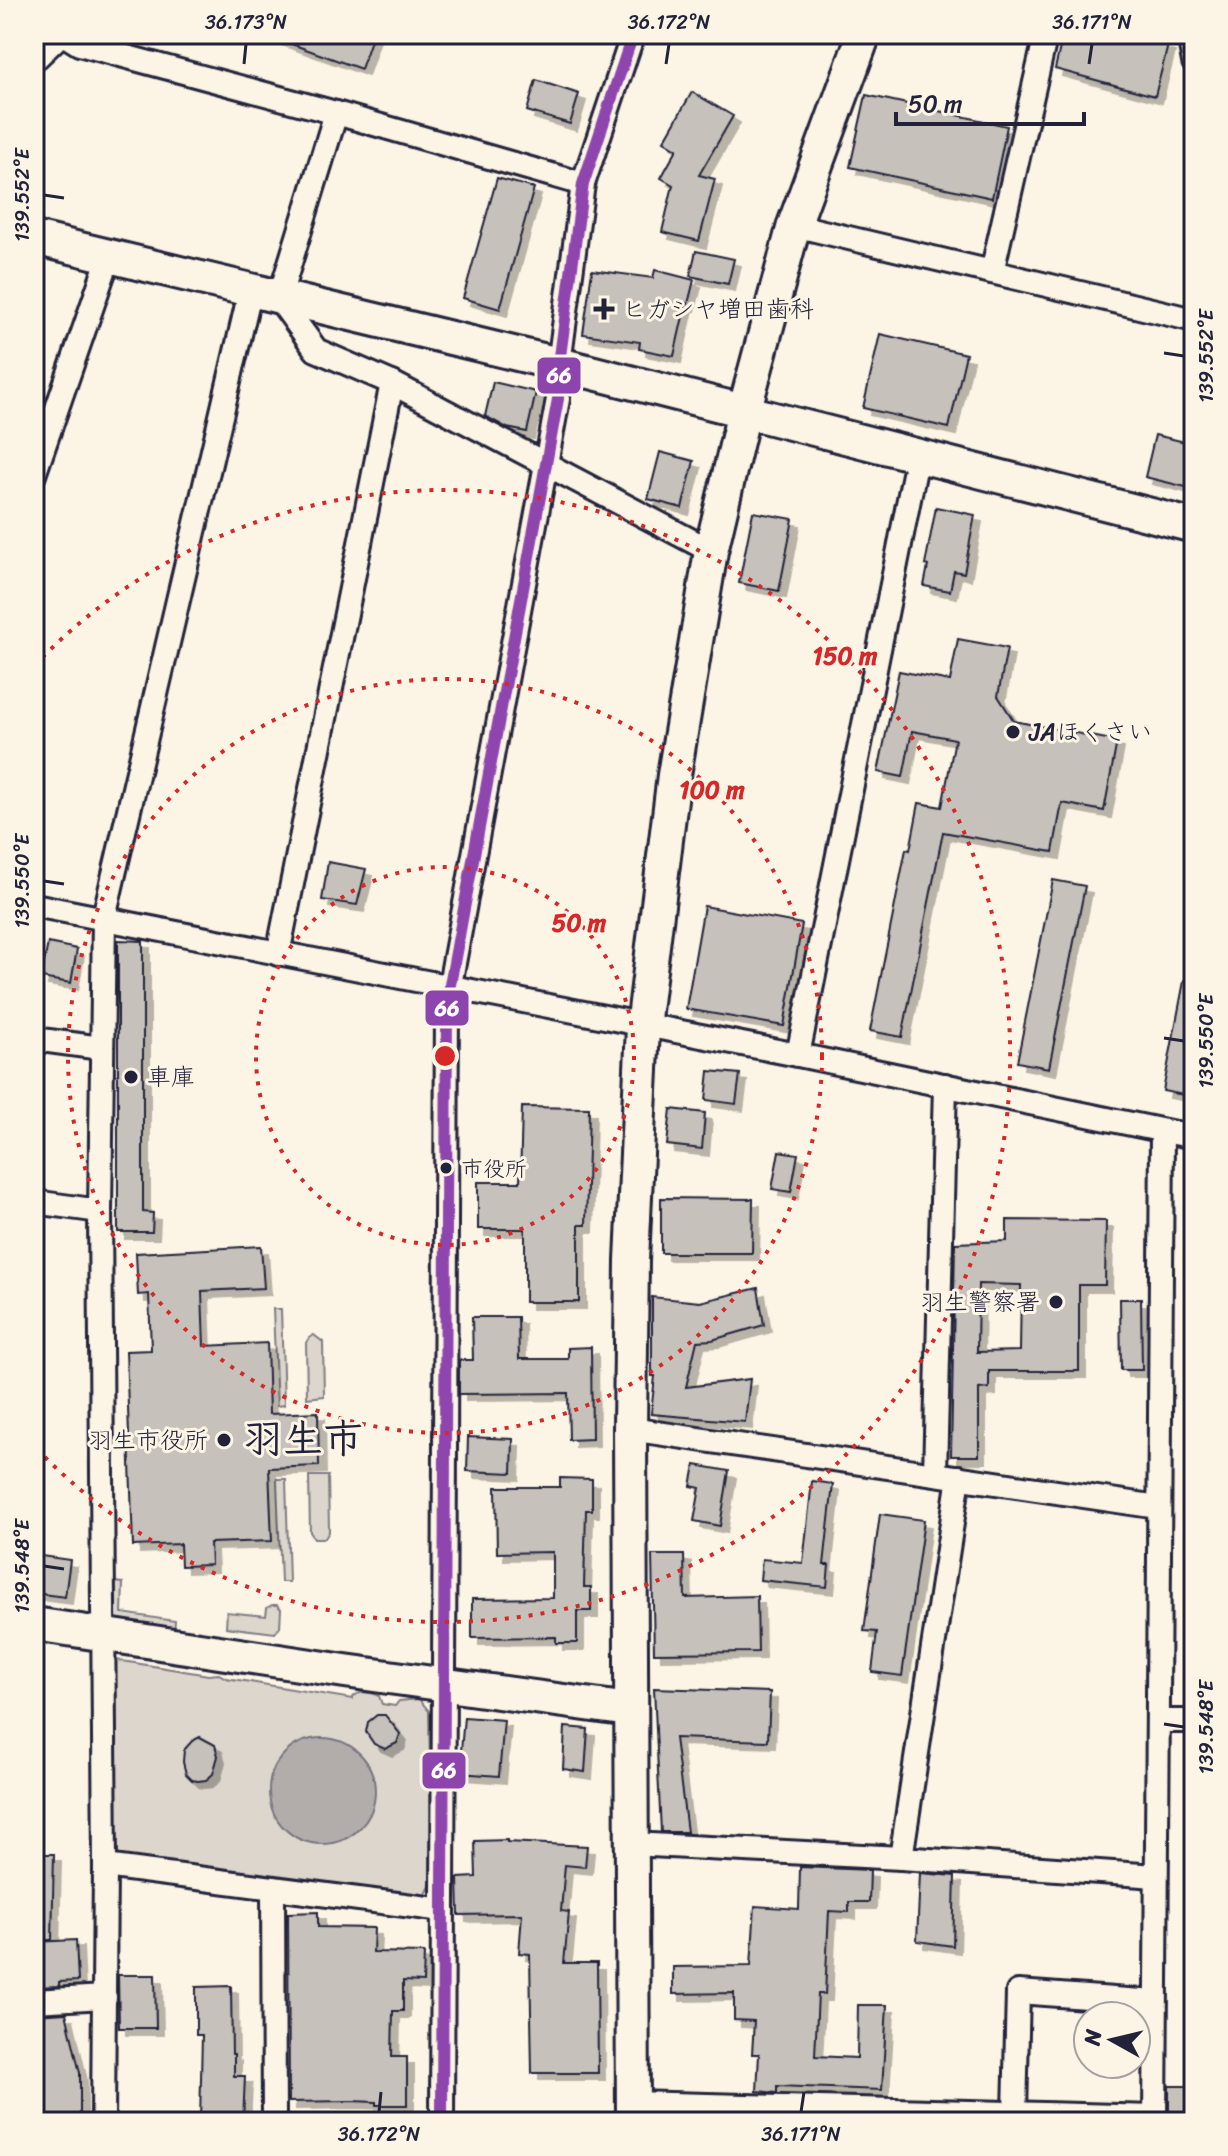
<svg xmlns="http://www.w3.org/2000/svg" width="1228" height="2156" font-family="Sriracha,'Klee One',sans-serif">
	<defs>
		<filter id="shadow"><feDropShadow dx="7" dy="7" stdDeviation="0" flood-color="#0004"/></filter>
	</defs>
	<rect width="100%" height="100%" fill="#fcf5e5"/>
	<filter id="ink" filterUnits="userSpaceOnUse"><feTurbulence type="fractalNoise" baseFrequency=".0125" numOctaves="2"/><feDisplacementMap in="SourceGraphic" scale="16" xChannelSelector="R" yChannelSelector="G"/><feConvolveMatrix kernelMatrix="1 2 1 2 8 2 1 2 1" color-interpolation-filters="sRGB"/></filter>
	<g filter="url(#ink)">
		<g fill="#dcd6cc" stroke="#7f7c84" stroke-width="2">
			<path d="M273 1309H281L284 1405 277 1406Z"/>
			<path d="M314 1335 323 1342 324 1396 307 1398 306 1343 309 1338Z"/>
			<path d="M309 1476H328L329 1532 325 1538H314L310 1532Z"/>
			<path d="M277 1479H286L289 1582H281Z"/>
			<path d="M113 1582 123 1583 122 1613 175 1621 174 1631 113 1621Z"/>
			<path d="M272 1605H277L281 1609 280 1627 275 1633 226 1627 227 1612 266 1616 267 1608Z"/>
			<path d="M110 1659 208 1675 219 1674 226 1678 352 1699C357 1690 371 1692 379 1696L382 1704 395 1706 399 1701 419 1699 429 1711 432 1882 426 1894 413 1900 116 1860Z"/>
		</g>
		<circle fill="#b2adab" stroke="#78757e" stroke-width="2" cx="322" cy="1791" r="53"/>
		<g fill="#c6c1bb" stroke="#22223b" stroke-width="2" fill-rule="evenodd" filter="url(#shadow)">
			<path d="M272 34H373L361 69 272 37Z"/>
			<path d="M1063 34H1126L1168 45 1155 96 1055 69Z"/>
			<path d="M536 80 579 94 570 124 527 111Z"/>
			<path d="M692 92 733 116 699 175 715 179 699 241 662 232 673 185 661 178 677 149 664 141Z"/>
			<path d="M866 95 1007 126 992 198 850 167Z"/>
			<path d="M497 178 534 188 500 309 463 298Z"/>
			<path d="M696 251 734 259 728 284 690 276Z"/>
			<path d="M592 270 653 278 655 270 694 280 688 304 686 303 674 356 639 349 640 342 583 334Z"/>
			<path d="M880 334 966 354 949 428 863 408Z"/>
			<path d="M493 382 536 392 527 432 507 428 485 416Z"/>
			<path d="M1155 435 1194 444V489L1145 477Z"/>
			<path d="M660 452 694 461 682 508 648 499Z"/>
			<path d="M936 507 975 515 964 573 954 571 950 591 924 586 928 566 925 565Z"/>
			<path d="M753 512 793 519 779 591 739 583Z"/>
			<path d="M958 639 1007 648 998 696 1014 721 1117 741 1104 811 1062 803 1053 852 943 832 902 1037 870 1031 906 849 910 850 919 803 942 807 955 739 912 731 903 777 878 772 899 671 950 681Z"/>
			<path d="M328 862 366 869 357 905 322 900Z"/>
			<path d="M1053 880 1085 886 1049 1068 1017 1062Z"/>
			<path d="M704 906 802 924 784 1026 686 1009Z"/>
			<path d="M118 940 143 941V1212L153 1213 152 1232H118Z"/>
			<path d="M48 943 77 949 71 983 41 978Z"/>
			<path d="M1184 981 1194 982V1097L1163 1091Z"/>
			<path d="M709 1071 740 1074 736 1104 706 1100Z"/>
			<path d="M522 1107 589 1108 586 1225H579V1302H525V1229H478V1182H520Z"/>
			<path d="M671 1109 705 1113 702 1149 667 1145Z"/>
			<path d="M779 1151 798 1154 791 1192 772 1189Z"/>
			<path d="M661 1198 753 1199 752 1253H661Z"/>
			<path d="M1007 1220 1106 1221 1105 1285H1079V1371H989V1388L979 1389V1456H951L955 1243 1007 1241ZM978 1284 1021 1285 1020 1351 977 1352Z"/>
			<path d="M261 1246 264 1288 202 1291 204 1346 267 1343 269 1414 318 1412 319 1466 269 1468 272 1541 210 1543 211 1565 181 1566 180 1544 133 1546 126 1351 151 1350 149 1294 138 1295 136 1253Z"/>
			<path d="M758 1288 764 1325 712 1340 697 1341 686 1387 750 1379 745 1422 651 1414 655 1376H652V1297L700 1302Z"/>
			<path d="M1120 1299H1141L1142 1370H1121Z"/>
			<path d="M472 1317H518L519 1359H568V1348L591 1347 592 1439 569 1440 568 1393 459 1394V1360H473Z"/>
			<path d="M468 1437 513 1439 512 1473 467 1471Z"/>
			<path d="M695 1465 729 1471 720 1526 694 1521 700 1488 691 1486Z"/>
			<path d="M560 1478 592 1479V1510H586L584 1587H591V1611H577V1643H556V1637L472 1638V1599L553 1598V1552L497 1553 496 1487H560Z"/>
			<path d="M812 1481 833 1484 824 1565H829L827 1587 760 1580 762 1559 803 1563Z"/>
			<path d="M880 1514 924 1520 902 1676 872 1672 877 1632 864 1631Z"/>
			<path d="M34 1555 70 1560 65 1597 34 1593Z"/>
			<path d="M652 1555H684L685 1598 757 1596 758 1652 654 1653Z"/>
			<path d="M654 1688 770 1692 768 1741 675 1738 687 1832H661Z"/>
			<path d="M377 1715H385L400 1734 397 1743 385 1749 374 1744 366 1732 368 1722Z"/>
			<path d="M464 1717 504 1720 499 1776 459 1773Z"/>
			<path d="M565 1727 588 1729 585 1772 563 1769Z"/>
			<path d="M200 1737 215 1745 218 1756 213 1774 206 1780 198 1781 192 1780 186 1774 183 1762 184 1750 192 1741Z"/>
			<path d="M507 1840V1842L587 1846 585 1867 565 1865 561 1911 569 1912 564 1963H597L598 2073H532L530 1954 519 1953 522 1914 459 1915 458 1878 476 1877 475 1841Z"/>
			<path d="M34 1854H54L52 1940H34Z"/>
			<path d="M800 1867 870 1870 869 1902H849V1912L829 1911 825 1994H818L815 2056 857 2058 858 2005H887L882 2090 777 2086V2093L757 2091 759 2054H752L754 2021 734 2020V1993L673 1994V1967L751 1966 755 1906 799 1909Z"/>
			<path d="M920 1873 955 1876 953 1946 917 1941Z"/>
			<path d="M318 1912V1927L374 1928 373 1952 424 1953 423 1982 403 1981V2011H393L392 2057H407V2105H376V2102L350 2101 289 2102 288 1913Z"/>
			<path d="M76 1940 78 1981 59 1982V1986L34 1987V1942Z"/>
			<path d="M118 1975H155L156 2028H119Z"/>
			<path d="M231 1986 232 2054H234V2076H245L243 2122H200L202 2035H196V1987Z"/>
			<path d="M66 2013 80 2073V2122H45V2058L34 2061V2015Z"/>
			<rect x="1169" y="2086" width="25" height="36"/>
		</g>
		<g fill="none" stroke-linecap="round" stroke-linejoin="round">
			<defs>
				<g id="street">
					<path d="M63 34 79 44 336 113 583 184"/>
					<path d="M1189 34 1194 62"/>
					<path d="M34 60 61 34"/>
					<path d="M336 113 279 299 316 350 392 383 711 551"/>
					<path d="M794 225 1194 320"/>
					<path d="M992 272 1046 34"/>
					<path d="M34 475 109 257"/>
					<path d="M34 905 798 1055 1194 1137"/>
					<path d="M278 954 392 383"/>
					<path d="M34 1039 101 1048"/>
					<path d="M798 1055 918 454"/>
					<path d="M34 1202 100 1211"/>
					<path d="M630 1429 1158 1507"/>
					<path d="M935 1473 945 1085"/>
					<path d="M1159 1721H1194"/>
					<path d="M631 1844 901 1858 1156 1876"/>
					<path d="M901 1858 959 1477"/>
					<path d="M105 1866 443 1910"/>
					<path d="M273 1888 274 2122"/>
					<path d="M34 2001 105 1997"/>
					<path d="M633 2103 1155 2117"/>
					<path d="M1015 2113 1018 1992 1155 2002"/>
					<path d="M103 2122 105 1866 100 1211 104 917 250 292"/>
					<path d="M442 2122 447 1001 558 399 559 364 583 184 633 34"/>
					<path d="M1155 2122 1162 1131"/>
				</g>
				<g id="secondary">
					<path d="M34 238 559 364 1194 526"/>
					<path d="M34 1624 345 1671 630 1710"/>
					<path d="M633 2122 630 1429 632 1260 643 1027 674 775 711 551 744 412 794 225 864 34"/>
				</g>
			</defs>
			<use href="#street" stroke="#22223b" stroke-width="28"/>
			<use href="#secondary" stroke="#22223b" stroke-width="38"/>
			<use href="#street" stroke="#fcf5e5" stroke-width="22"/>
			<use href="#secondary" stroke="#fcf5e5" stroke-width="32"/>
			<defs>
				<path id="bus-1" d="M442 2122 447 1001 558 399 559 364 583 184 633 34"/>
			</defs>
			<use href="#bus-1" stroke="#fcf5e5" stroke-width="18"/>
			<use href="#bus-1" stroke="#8e44ad" stroke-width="12"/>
		</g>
	</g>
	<path fill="none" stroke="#22223b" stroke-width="3" d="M244 64 246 44M666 64 669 44M1089 64 1092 44M44 195 64 198M1164 353 1184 356M44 881 64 884M1164 1038 1184 1041M44 1566 64 1569M1164 1724 1184 1727M379 2112 381 2092M801 2112 804 2092"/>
	<g fill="none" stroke="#d62828" stroke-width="4" stroke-dasharray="4 8">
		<circle cx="445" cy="1056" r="189"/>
		<circle cx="445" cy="1056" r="377"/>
		<path d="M34 666A566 566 0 1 1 34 1446"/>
	</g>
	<g fill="#22223b" stroke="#fcf5e5" stroke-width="3">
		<path d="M600 297h8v8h8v8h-8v8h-8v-8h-8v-8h8z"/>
		<circle cx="1013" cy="732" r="8"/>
		<circle cx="131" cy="1077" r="8"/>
		<circle cx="446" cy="1168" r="7"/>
		<circle cx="1056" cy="1302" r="8"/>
		<circle cx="224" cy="1440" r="8"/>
	</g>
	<g text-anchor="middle" stroke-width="6" stroke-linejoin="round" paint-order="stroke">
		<g font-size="22" fill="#22223b" stroke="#fcf5e5" text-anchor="start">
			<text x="461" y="1176">市役所</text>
		</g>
		<g font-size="24" fill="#22223b" stroke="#fcf5e5" text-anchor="start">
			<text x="622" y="317">ヒガシヤ増田歯科</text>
			<text x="1029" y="740">JAほくさい</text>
			<text x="147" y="1085">車庫</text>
			<text x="1040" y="1310" text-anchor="end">羽生警察署</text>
			<text x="208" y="1448" text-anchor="end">羽生市役所</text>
		</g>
		<g font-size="40" font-weight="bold" fill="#22223b" stroke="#fcf5e5">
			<text x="303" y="1452">羽生市</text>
		</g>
	</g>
	<circle cx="445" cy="1056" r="12" fill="#d62828" stroke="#fcf5e5" stroke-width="4"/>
	<g font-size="24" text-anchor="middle" font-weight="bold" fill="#d62828" stroke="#fcf5e5" stroke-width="6" stroke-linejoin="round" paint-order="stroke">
		<text x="845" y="664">150 m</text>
		<text x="712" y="798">100 m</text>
		<text x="579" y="931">50 m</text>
	</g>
	<g stroke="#fcf5e5" stroke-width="3">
		<rect x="536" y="356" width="46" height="39" rx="8" fill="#8e44ad"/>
		<rect x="424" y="989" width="46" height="38" rx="8" fill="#8e44ad"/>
		<rect x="421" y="1751" width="46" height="39" rx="8" fill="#8e44ad"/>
	</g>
	<g font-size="22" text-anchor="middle" font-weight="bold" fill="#fff">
		<text x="559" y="383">66</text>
		<text x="447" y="1016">66</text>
		<text x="444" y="1778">66</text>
	</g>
	<rect width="1228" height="2156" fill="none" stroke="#fcf5e5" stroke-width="88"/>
	<g transform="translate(1112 2040) rotate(278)"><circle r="38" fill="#fcf5e5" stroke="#a5a1a1" stroke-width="2"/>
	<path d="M0-6L14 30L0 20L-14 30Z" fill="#22223b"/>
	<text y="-12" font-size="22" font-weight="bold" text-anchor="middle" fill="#22223b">N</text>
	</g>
	<path d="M896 112v12h188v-12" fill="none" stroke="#22223b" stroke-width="4"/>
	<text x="908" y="112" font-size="24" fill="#22223b" stroke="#fcf5e5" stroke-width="6" paint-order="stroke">50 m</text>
	<rect x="44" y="44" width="1140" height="2068" fill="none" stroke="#22223b" stroke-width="3"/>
	<g font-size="20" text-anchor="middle" fill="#22223b">
		<text x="246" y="29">36.173°N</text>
		<text x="669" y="29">36.172°N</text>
		<text x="1092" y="29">36.171°N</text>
		<text transform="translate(22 195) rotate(-90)" y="7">139.552°E</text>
		<text transform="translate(1206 356) rotate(-90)" y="7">139.552°E</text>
		<text transform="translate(22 881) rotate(-90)" y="7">139.550°E</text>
		<text transform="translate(1206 1041) rotate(-90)" y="7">139.550°E</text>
		<text transform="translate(22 1566) rotate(-90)" y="7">139.548°E</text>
		<text transform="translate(1206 1727) rotate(-90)" y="7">139.548°E</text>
		<text x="379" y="2141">36.172°N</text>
		<text x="801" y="2141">36.171°N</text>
	</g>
</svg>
